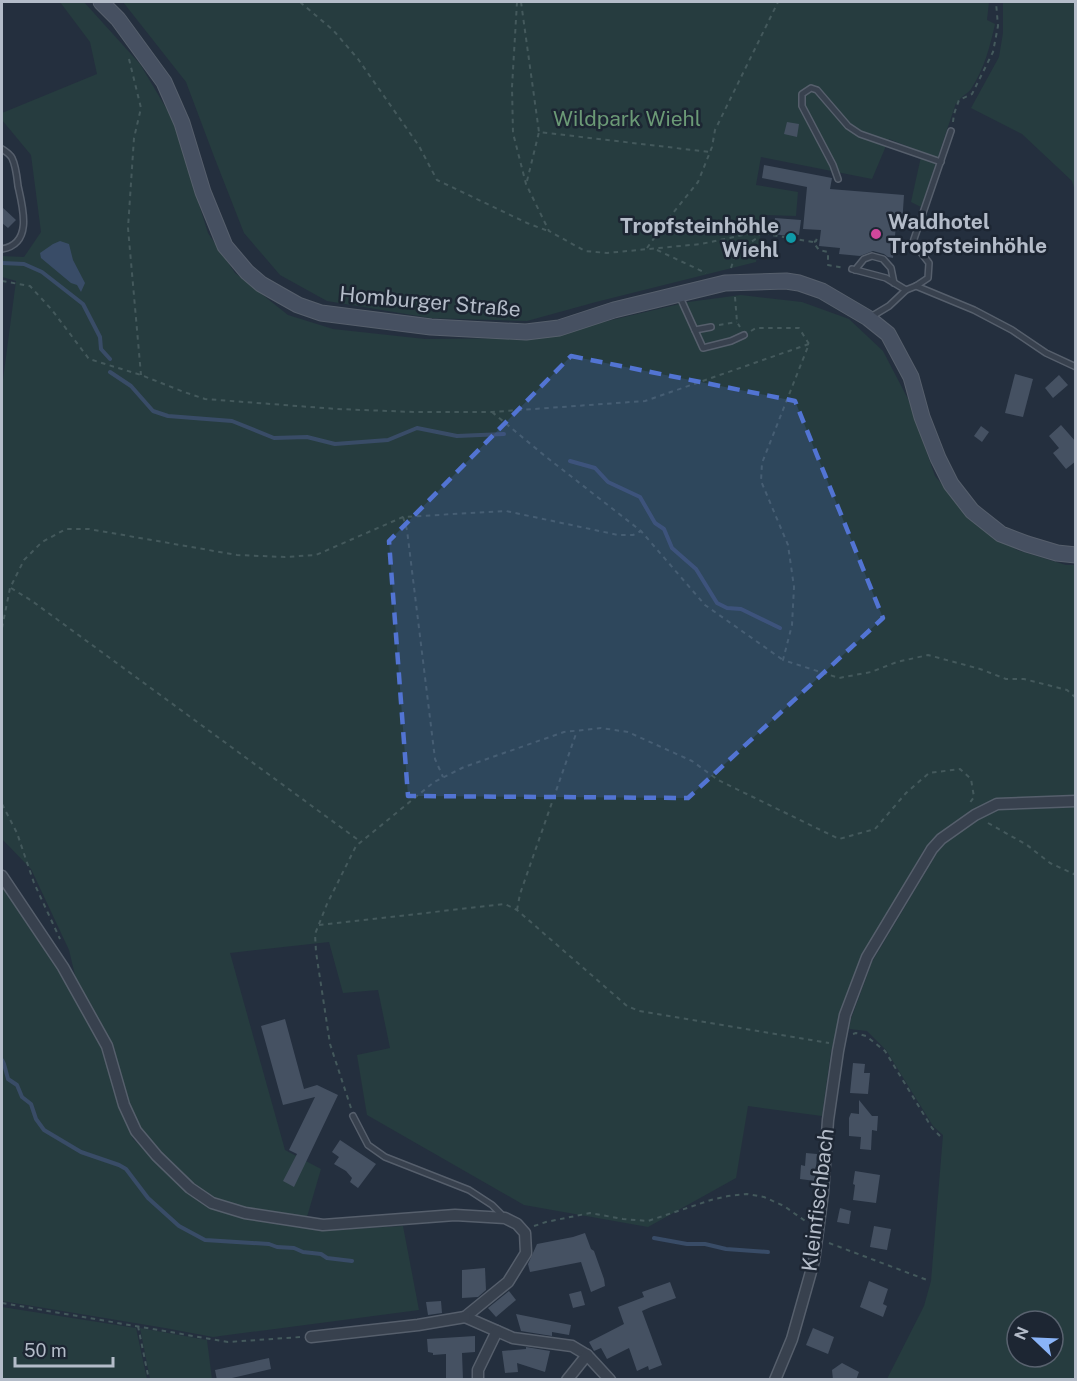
<svg xmlns="http://www.w3.org/2000/svg" width="1077" height="1381" font-family="'Public Sans',sans-serif">
	<rect width="100%" height="100%" fill="#242f3e"/>
	<g fill="#263c3f" fill-rule="evenodd">
		<path d="M60 2H84L140 64 172 118 208 233 235 273 288 315 333 329 425 339 523 338 561 332 688 302 741 295 802 302 849 319 883 351 908 399 935 476 977 526 1017 550 1066 565H1075V797L995 799 955 823 925 848 863 956 841 1015 831 1051 822 1116 748 1106 736 1178 648 1227 524 1205 367 1115 357 1055 390 1048 378 990 343 993 329 942 230 953 285 1150 321 1169 307 1217 257 1211 228 1204 204 1194 180 1172 136 1126 78 988 69 950 31 869 2 839V387L16 281 2 277V256L24 257 41 232 31 155 2 120V113L97 74 90 42Z"/>
		<path d="M123 2H989L987 20 995 24C990 47 984 69 971 89 967 95 961 95 958 103H956L921 207 911 202 922 152 889 139 872 179 761 157 756 185 798 192 796 216 764 215 756 262 596 302 527 321 430 318 327 301 280 275 244 233 215 159 186 82Z"/>
		<path d="M1003 2H1075V191L1072 181 1022 134 971 108 999 57 1003 33Z"/>
		<path d="M1075 805V1379H887L924 1306 931 1281 943 1135 933 1126 886 1050 867 1031 849 1029 851 1019 872 962 943 843 974 821 998 808ZM1017 1321H1053V1357H1017Z"/>
		<path d="M2 882 61 971 104 1047 113 1090 133 1139 182 1185 209 1204 304 1227 350 1229 403 1226 419 1310 213 1337 165 1328 2 1301Z"/>
		<path d="M2 1307 136 1328 147 1379H2Z"/>
		<path d="M140 1328 207 1340 212 1379H150Z"/>
	</g>
	<path fill="#394c67" d="M60 241 69 244 73 260 85 283 81 292 77 285 71 283 41 258 40 253 53 244Z"/>
	<g fill="none" stroke-linecap="round" stroke-linejoin="round">
		<g stroke="#394c67" stroke-width="4">
			<path d="M2 263 24 264 42 272 83 304 100 337 101 349 110 359"/>
			<path d="M110 372 131 386 153 411 168 416 232 421 274 438 307 437 335 444 388 440 417 428 457 436 504 434"/>
			<path d="M570 461 595 468 608 482 640 497 655 523 664 529 672 548 696 569 717 603 727 608 741 609 780 628"/>
			<path d="M2 1060 4 1064 8 1079 17 1085 22 1097 31 1104 36 1119 44 1130 81 1152 119 1165 126 1169 148 1198 179 1226 205 1240 269 1244 277 1247 294 1248 303 1252 321 1254 327 1258 352 1261"/>
			<path d="M654 1238 687 1244H705L726 1249 768 1252"/>
		</g>
	</g>
	<g fill="#455162">
		<path d="M787 122 799 124 797 137 784 134Z"/>
		<path d="M764 165 832 178 830 189 904 195 902 225H896L893 258 888 257 884 254 873 251 860 256 839 254 840 248 819 246 821 230 803 229 807 187 762 178Z"/>
		<path d="M2 207 16 220 8 228 2 223Z"/>
		<path d="M775 218 801 220 799 235 788 234V236L773 234Z"/>
		<path d="M1015 374 1033 379 1023 417 1005 413Z"/>
		<path d="M1059 375 1068 385 1053 398 1045 388Z"/>
		<path d="M1061 425 1076 442V461L1066 469 1053 453 1059 448 1049 436Z"/>
		<path d="M981 426 989 432 982 442 974 436Z"/>
		<path d="M285 1019 304 1089 317 1085 338 1095 294 1187 283 1181 297 1154 289 1150 315 1097 283 1105 261 1026Z"/>
		<path d="M853 1063 865 1064 864 1073H870L868 1094 850 1093Z"/>
		<path d="M859 1100 872 1116H878L877 1131 872 1130 871 1150 860 1149 861 1137 849 1136V1118L851 1113 859 1114Z"/>
		<path d="M340 1140 376 1164 358 1188 350 1182 352 1178 346 1171 334 1164 339 1157 332 1152Z"/>
		<path d="M806 1153 817 1154 815 1181 800 1179 801 1165 805 1166Z"/>
		<path d="M855 1171 880 1175 876 1203 853 1200 855 1185 853 1184Z"/>
		<path d="M840 1208 851 1211 849 1224 837 1222Z"/>
		<path d="M874 1226 891 1229 887 1250 870 1247Z"/>
		<path d="M585 1233 591 1249 594 1251 604 1279 605 1286 591 1292 581 1262 530 1272 528 1264 537 1244 573 1237Z"/>
		<path d="M485 1268 486 1290 478 1297 462 1298V1270Z"/>
		<path d="M869 1281 888 1289 883 1304 887 1306 883 1317 860 1307Z"/>
		<path d="M670 1282 676 1298 651 1307 642 1311 662 1365 649 1370 648 1366 637 1371 629 1348 607 1359 601 1348 594 1351 589 1342 624 1324 618 1307 644 1297 642 1292Z"/>
		<path d="M509 1291 516 1300 496 1317 488 1308Z"/>
		<path d="M581 1291 585 1305 573 1308 569 1294Z"/>
		<path d="M441 1301 442 1313 428 1315 426 1302Z"/>
		<path d="M516 1314 571 1325 569 1335 552 1332V1336L521 1331Z"/>
		<path d="M813 1328 834 1337 828 1354 806 1345Z"/>
		<path d="M475 1336V1352L462 1353 463 1380H446V1354L433 1355V1353L428 1352 427 1339Z"/>
		<path d="M526 1347 550 1351 545 1372 517 1363 518 1372 505 1373 502 1351 526 1349Z"/>
		<path d="M269 1358 271 1369 232 1378V1380H217L215 1370Z"/>
		<path d="M842 1363 859 1372 856 1380H833L832 1370Z"/>
	</g>
	<g fill="none" stroke-linecap="round" stroke-linejoin="round">
		<defs>
			<g id="service">
				<path d="M2 149C5 151 10 154 12 158 16 166 17 177 18 186 23 208 33 244 2 249"/>
				<path d="M838 179 833 165 802 106V94L811 88 817 90 848 126 860 134 941 162"/>
				<path d="M852 269 886 278 906 290"/>
				<path d="M855 270 864 259 872 256 883 259 891 268 894 283"/>
				<path d="M916 286 974 310 1012 330 1046 353 1076 367"/>
				<path d="M679 295 703 348 731 341 744 335"/>
				<path d="M869 318 889 306 906 290 916 286 928 278 929 263 913 242 951 131"/>
				<path d="M695 330 711 327"/>
				<path d="M353 1116 368 1145 385 1157 469 1190 492 1205 504 1217"/>
			</g>
			<g id="minor">
				<path d="M2 876 63 967 107 1046 124 1105 136 1131 157 1156 190 1188 212 1203 245 1213 323 1225 455 1215 505 1218 517 1224 525 1233 526 1253 508 1282 465 1317 513 1338 572 1346 587 1355 610 1380"/>
				<path d="M311 1337 418 1325 465 1317"/>
				<path d="M478 1380V1370L497 1331"/>
				<path d="M567 1380 587 1355"/>
				<path d="M775 1380 792 1339 814 1261 823 1193 828 1120 838 1051 845 1015 867 957 932 849 941 839 975 815 997 804 1076 801"/>
			</g>
			<path id="secondary" d="M101 2 118 19 164 82 182 123 203 192 225 246 247 272 261 284 282 296 298 305 321 313 431 327 526 332 559 328 614 310 725 283 786 281 799 283 822 291 868 318 888 334 911 377 922 417 938 458 951 484 972 511 1001 534 1027 544 1057 553 1076 555"/>
		</defs>
		<use href="#service" stroke="#565f6c" stroke-width="8"/>
		<use href="#minor" stroke="#565f6c" stroke-width="13"/>
		<use href="#secondary" stroke="#565f6c" stroke-width="17"/>
		<g stroke="#44595c" stroke-width="2" stroke-dasharray="4.5 4.5" stroke-linecap="butt">
			<path d="M300 2 333 30 358 59 419 146 437 180 527 223 548 231"/>
			<path d="M517 2 512 87 513 133 526 184 549 231 585 251 607 253 701 244 762 231 772 235 813 242 819 250 828 252V265L844 268"/>
			<path d="M521 2 539 132 710 152"/>
			<path d="M129 59 141 108 134 138 128 228 141 375"/>
			<path d="M953 122 954 114 959 100 972 94 993 52 998 26 996 2"/>
			<path d="M527 181 539 132"/>
			<path d="M814 242 816 241 817 238H820"/>
			<path d="M647 248 665 223 698 182 712 147 715 130 778 2"/>
			<path d="M657 250 706 273"/>
			<path d="M731 268 736 252 757 238 762 231"/>
			<path d="M2 281 30 286 52 310 89 359 141 375 184 392 205 399 337 409 414 412H492L645 401 809 344"/>
			<path d="M735 297 737 322 740 327"/>
			<path d="M719 325 737 322"/>
			<path d="M751 331 756 328H799L809 344 762 463 761 481 788 545 794 587 792 625 783 660 839 678 871 672 897 662 928 655 980 669 1006 679H1024L1067 690 1076 698"/>
			<path d="M492 412 545 456 641 531 705 605 783 660"/>
			<path d="M403 517 407 530 435 759 443 777"/>
			<path d="M11 588 32 601 361 842"/>
			<path d="M2 628 10 588 24 560 42 542 66 529H89L237 555 285 557 316 555 403 517 506 511 618 535H633L641 531"/>
			<path d="M2 804 17 833 34 883 60 939"/>
			<path d="M988 823 1027 845 1050 863 1076 875"/>
			<path d="M517 910 520 894 577 731"/>
			<path d="M319 925 505 904 517 910 627 1006 639 1011 829 1043"/>
			<path d="M853 1034 856 1033 866 1036 885 1051 932 1128 940 1136"/>
			<path d="M351 1108 330 1044 316 952 315 934 327 904 356 846 434 782 464 767 564 732 601 728 628 732 692 761 718 780 839 839 875 829 906 793 929 773 960 769 971 779 974 797 969 804"/>
			<path d="M534 1226 546 1222 590 1213 623 1219 648 1221 711 1200 728 1196 747 1194 764 1197 784 1206 808 1223"/>
			<path d="M829 1243 927 1280"/>
			<path d="M2 1303 228 1342 301 1337"/>
			<path d="M138 1326 149 1380"/>
		</g>
		<use href="#service" stroke="#38414e" stroke-width="5"/>
		<use href="#minor" stroke="#38414e" stroke-width="10"/>
		<use href="#secondary" stroke="#465061" stroke-width="15"/>
	</g>
	<path fill="#5274d3" fill-opacity="0.2" stroke="#5274d3" stroke-width="4.5" stroke-dasharray="12 8" stroke-linejoin="round" d="M571 356 795 401 883 618 688 798 408 796 389 541Z"/>
	<circle fill="#d1479c" stroke="#1d2633" stroke-width="2" cx="876" cy="234" r="6"/>
	<circle fill="#0f9aa8" stroke="#1d2633" stroke-width="2" cx="791" cy="238" r="6"/>
	<g text-anchor="middle" stroke-width="5" stroke-linejoin="round" paint-order="stroke">
		<g font-size="21" fill="#6b9a76" stroke="#1d2633">
			<text x="627" y="126">Wildpark Wiehl</text>
		</g>
		<g font-size="21" font-weight="bold" fill="#b4bcc9" stroke="#1d2633" text-anchor="start">
			<text x="888" y="229">Waldhotel<tspan x="888" dy="24">Tropfsteinhöhle</tspan></text>
			<text x="779" y="233" text-anchor="end">Tropfsteinhöhle<tspan x="779" dy="24">Wiehl</tspan></text>
		</g>
		<g font-size="21" fill="#b4bcc9" stroke="#1d2633">
			<text transform="translate(430 302) rotate(5)" y="7">Homburger Straße</text>
			<text transform="translate(818 1200) rotate(-83)" y="7">Kleinfischbach</text>
		</g>
	</g>
	<rect width="1077" height="1381" fill="none" stroke="#b4bcc9" stroke-width="6"/>
	<g transform="translate(1035 1339) rotate(293)"><circle r="28" fill="#1d2633" stroke="#59626f" stroke-width="1.5"/>
	<path d="M0-4.5L10 22L0 15L-10 22Z" fill="#8ab4f8"/>
	<text y="-9" font-size="16" font-weight="bold" text-anchor="middle" fill="#b4bcc9">N</text>
	</g>
	<path d="M15 1357v9h98v-9" fill="none" stroke="#b4bcc9" stroke-width="3"/>
	<text x="24" y="1357" font-size="18" fill="#b4bcc9" stroke="#1d2633" stroke-width="4.5" paint-order="stroke">50 m</text>
</svg>
